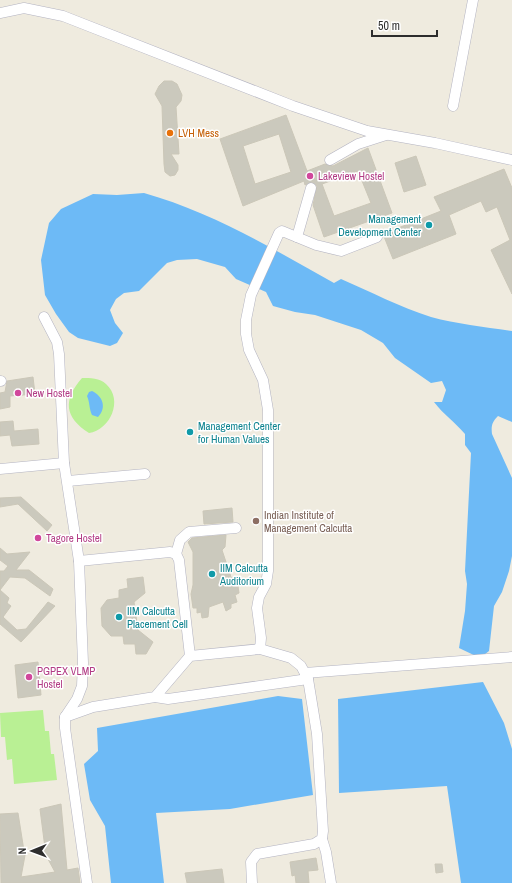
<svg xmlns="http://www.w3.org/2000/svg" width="512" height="883" font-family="'Archivo Narrow',sans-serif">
	<rect width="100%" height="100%" fill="#efebdf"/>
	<g fill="#b9f094">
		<path d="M82 378C90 378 100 378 106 384 124 400 110 430 89 433 64 417 63 400 82 378Z"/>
		<path d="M43 710 45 731H49L51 754H54L57 780 14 784 12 759 7 760 5 737H1L0 713Z"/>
	</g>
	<g fill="#6dbaf6">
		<path d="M144 193C212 212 273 249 334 283L341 279C371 292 400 307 431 317 457 324 485 327 512 331V422L498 416C492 422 491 426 492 434L512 478V556L509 571 502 592 494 606 489 651 480 658 459 648 465 611 467 584 465 571 471 453 465 445V434C455 422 443 414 434 402H442L446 390 442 381 431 383 395 358 383 343 361 330 315 315 295 312 273 306 266 292 236 279 225 267 197 259 177 260 167 263 139 291 124 293 116 299 110 310 115 323 123 333 117 343 110 346 78 338 69 332 56 314 45 295 41 260 49 223 61 209 93 194 117 195Z"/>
		<path d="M92 391C103 396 107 408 98 417L92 415C89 409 90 403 87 396L89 392Z"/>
		<path d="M483 682 504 723 512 749V883H461L447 786 339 793 338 699Z"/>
		<path d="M278 696 302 699 313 795 230 809 156 813 164 883H111L105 826 90 800 84 764 98 751 97 728Z"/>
	</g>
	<g fill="#cbc9bd" stroke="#cbc7b8" fill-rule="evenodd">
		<path d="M164 81H172L177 84 182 95 181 101 176 107 179 154H171L178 165V170L175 175 170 176 165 172 164 164 162 106 155 94 159 86Z"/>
		<path d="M286 115 307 171 325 164 333 166 368 148 392 213 324 237 313 205 317 186 312 182 305 185 304 181 243 206 220 139ZM279 134 291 172 255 184 243 146ZM358 171 371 203 334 216 322 184Z"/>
		<path d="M416 156 426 185 404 192 395 163Z"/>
		<path d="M504 169 512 188V294L491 250 510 240 497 207 486 212 481 201 449 215 456 234 393 259 383 234 441 211 434 197Z"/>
		<path d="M33 377 35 394 10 396V407L0 409V393L5 392 7 381Z"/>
		<path d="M13 421 14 431 38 429 39 444 12 446 10 435 0 436V422Z"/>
		<path d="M21 497 52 525 47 531 18 504 0 507V498Z"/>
		<path d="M232 508 233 522 204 524 203 511Z"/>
		<path d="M226 535 225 547 222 550 232 580 237 579 239 593 235 595 237 602 231 604V608L226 611 223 602 209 607 208 617 202 618 201 612 197 613V608H193L191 594 193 585V552L188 542 192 538Z"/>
		<path d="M0 548 7 554 30 552 16 570H29L53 589 50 596 25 578 10 577 0 590 9 598 7 603 11 606 3 617 17 630 26 629 48 602 55 606 21 642 0 624V571H4L8 566 0 560Z"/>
		<path d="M143 577 145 593 134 602 138 630 153 642 146 654H136L135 644H124L123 636H111L102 626 101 608 107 600 119 598V590L128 588 127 579Z"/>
		<path d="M38 662 41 695 18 698 15 665Z"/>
		<path d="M61 804 67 870 78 868 80 883H1L0 814 18 813 24 851 26 850 21 877 55 872 42 848H45L40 809Z"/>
		<path d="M316 858 318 870 308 871 309 883H296L295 875 292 876 290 862Z"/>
		<path d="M435 864H442L443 872 436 873Z"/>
		<path d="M222 869 224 883H187L185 873Z"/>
	</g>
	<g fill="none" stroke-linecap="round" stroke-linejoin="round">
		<defs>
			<g id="minor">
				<path d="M0 13 24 8 63 16 293 106 367 131 435 143 512 160"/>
				<path d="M453 106 473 0"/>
				<path d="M330 160 358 144 386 135"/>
				<path d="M297 237 311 188"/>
				<path d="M44 317 57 342 59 354 64 463 79 561 83 663 82 686 77 699 65 717V728L87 883"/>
				<path d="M0 381H1"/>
				<path d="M0 469 64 463"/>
				<path d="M68 481 145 474"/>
				<path d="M176 554 180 540 189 532 236 528"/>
				<path d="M79 561 170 552 176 554 179 560 190 656"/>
				<path d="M260 649 261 638 257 608 259 597 266 584 268 571V410L263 380 249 350 246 334V320L251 295 279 233 282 231 316 245 341 251 377 237"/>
				<path d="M305 673 512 657"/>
				<path d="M155 697 168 699 308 679"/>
				<path d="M65 717 93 707 155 697 190 656 260 649 291 658 301 666 308 679 317 734 323 831 322 839 314 844 257 854 251 862 252 883"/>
				<path d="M322 839 326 852 331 883"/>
			</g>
		</defs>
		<use href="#minor" stroke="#b3b3c1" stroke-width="11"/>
		<use href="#minor" stroke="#fff" stroke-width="10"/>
	</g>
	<circle fill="#e8710a" stroke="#fff" stroke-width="1.5" cx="170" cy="133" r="4"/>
	<g fill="#d1479c" stroke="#fff" stroke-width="1.5">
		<circle cx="310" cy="176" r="4"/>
		<circle cx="18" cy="393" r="4"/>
		<circle cx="38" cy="538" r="4"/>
		<circle cx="29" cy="677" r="4"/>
	</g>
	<g fill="#0f9aa8" stroke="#fff" stroke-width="1.5">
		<circle cx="429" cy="225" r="4"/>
		<circle cx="190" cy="432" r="4"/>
		<circle cx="212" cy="574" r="4"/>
		<circle cx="119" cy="617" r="4"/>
	</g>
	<circle fill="#8d6e63" stroke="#fff" stroke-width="1.5" cx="256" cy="521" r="4"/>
	<g text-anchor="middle" stroke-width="3" stroke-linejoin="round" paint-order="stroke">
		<g font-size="11" fill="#c56008" stroke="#fff" text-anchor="start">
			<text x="178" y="137">LVH Mess</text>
		</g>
		<g font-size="11" fill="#b23c85" stroke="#fff" text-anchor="start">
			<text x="318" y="180">Lakeview Hostel</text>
			<text x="26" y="397">New Hostel</text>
			<text x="46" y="542">Tagore Hostel</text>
			<text x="37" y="675">PGPEX VLMP<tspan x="37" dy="13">Hostel</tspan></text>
		</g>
		<g font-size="11" fill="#0d838f" stroke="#fff" text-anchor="start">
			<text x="421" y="223" text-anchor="end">Management<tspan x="421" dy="13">Development Center</tspan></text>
			<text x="198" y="430">Management Center<tspan x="198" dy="13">for Human Values</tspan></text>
			<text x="220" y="572">IIM Calcutta<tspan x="220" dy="13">Auditorium</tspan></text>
			<text x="127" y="615">IIM Calcutta<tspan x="127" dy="13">Placement Cell</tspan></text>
		</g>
		<g font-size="11" fill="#785e54" stroke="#fff" text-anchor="start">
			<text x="264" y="519">Indian Institute of<tspan x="264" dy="13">Management Calcutta</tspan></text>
		</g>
	</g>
	<g transform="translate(32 851) rotate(269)" stroke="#ffffff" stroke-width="3" paint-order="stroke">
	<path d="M0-3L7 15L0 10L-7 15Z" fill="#2d2d2d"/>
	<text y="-6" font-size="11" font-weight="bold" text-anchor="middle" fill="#2d2d2d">N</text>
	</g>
	<path d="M372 30v6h65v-6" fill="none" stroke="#2d2d2d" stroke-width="2"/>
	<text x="378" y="30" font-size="12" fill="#2d2d2d" stroke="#ffffff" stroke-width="3" paint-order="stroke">50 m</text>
</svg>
